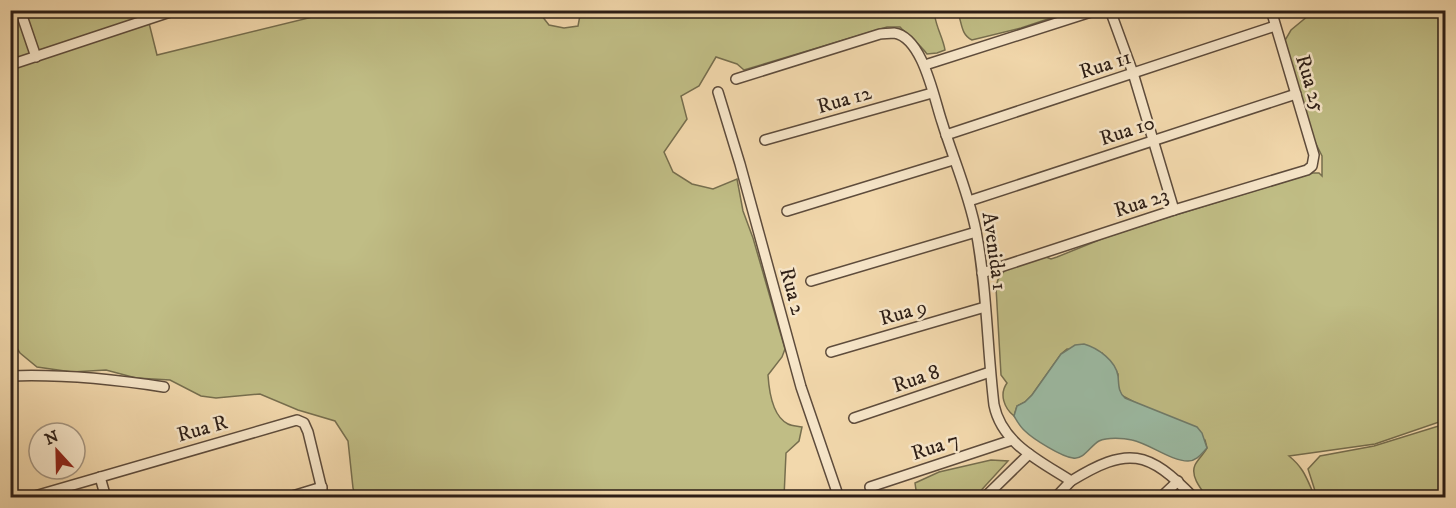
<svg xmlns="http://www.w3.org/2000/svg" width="1456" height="508" font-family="'IM FELL DW Pica',serif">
	<rect width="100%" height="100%" fill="#f2d8ac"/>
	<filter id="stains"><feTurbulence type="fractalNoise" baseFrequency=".00333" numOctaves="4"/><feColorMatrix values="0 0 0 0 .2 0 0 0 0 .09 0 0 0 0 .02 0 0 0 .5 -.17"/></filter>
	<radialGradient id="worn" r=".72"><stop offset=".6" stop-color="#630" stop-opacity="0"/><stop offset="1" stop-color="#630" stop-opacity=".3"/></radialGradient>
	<g fill="#c0bd85" stroke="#766e4e" stroke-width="1.5">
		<path d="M341 10 538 11 549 25 564 28 578 26 581 10 1072 11 1021 28 972 40C961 35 962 23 958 13 949 10 943 12 935 17 937 29 943 38 945 50L937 53 927 54C919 43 909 37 900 27H887L744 70 737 64 716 57 699 86 681 96 687 119 664 152 673 172 692 184 713 189 737 179 743 211 753 238 785 349 782 357 768 375C769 391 772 416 788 424 792 426 798 426 802 427L799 441 786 453 784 497H356L353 488 348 441 335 421 298 410 260 394 216 398 201 396 170 380 136 378 106 370 72 372 37 367 20 353 11 339V11H146L157 55Z"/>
		<path d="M1314 11H1445V420L1375 444 1289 456C1305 469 1307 480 1315 497H1207C1201 489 1190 476 1195 465 1198 459 1204 454 1207 448L1205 440 1121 395 1118 386V374L1102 353 1067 349 1061 354 1032 395 1025 402 1017 406 1014 416C1004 408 999 394 1007 383L1001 375 996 287C999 263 1026 262 1046 257L1051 259 1057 257 1104 238 1159 220 1313 173H1319L1322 176V156L1313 138 1284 42 1291 30Z"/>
		<path d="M1445 424V497H1317L1308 469 1320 456 1374 446Z"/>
		<path d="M991 460 1008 461 975 497H917L915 483 939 472Z"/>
	</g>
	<path fill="#9cbba4" stroke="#707c6b" stroke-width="1.5" d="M1084 344C1098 348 1116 361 1118 376 1119 385 1118 392 1125 398L1197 427 1202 433 1207 448C1202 453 1197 461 1188 461 1171 461 1150 444 1132 440 1124 438 1107 437 1099 441 1091 445 1084 460 1073 458 1062 457 1033 439 1025 431 1020 427 1017 421 1014 416L1017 406 1025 402 1032 395 1061 354 1075 345Z"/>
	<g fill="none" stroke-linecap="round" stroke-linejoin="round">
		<defs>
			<g id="minor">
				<path d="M20 10 36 57"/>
				<path d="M294 10H298"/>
				<path d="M1110 10 1133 73 1174 210"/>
				<path d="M10 65 176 10"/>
				<path d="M925 65 1097 10"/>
				<path d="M736 79 880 34C884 34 889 33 894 33 923 37 934 99 942 122 953 158 969 194 976 231 987 288 987 347 994 405 1002 444 1040 461 1071 481 1128 446 1148 450 1194 498"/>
				<path d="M718 92 740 164 801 387 839 498"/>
				<path d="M946 135 1275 26"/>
				<path d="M765 140 932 93"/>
				<path d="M969 201 1296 94"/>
				<path d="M787 211 953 160"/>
				<path d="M982 273 1174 210 1307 170 1312 166 1314 155 1271 10"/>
				<path d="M811 281 976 232"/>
				<path d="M831 352 985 307"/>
				<path d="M10 376C63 374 112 379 164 387"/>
				<path d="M854 418 990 372"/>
				<path d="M100 477 106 498"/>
				<path d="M870 487 1012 440"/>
				<path d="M28 498 297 420 304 423 308 432 324 498"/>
				<path d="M286 498 322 487"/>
				<path d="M984 498 1029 454"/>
				<path d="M1055 498 1071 481"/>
				<path d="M1160 498 1178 481"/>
			</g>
		</defs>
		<use href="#minor" stroke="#5e4c3c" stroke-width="12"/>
		<use href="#minor" stroke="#f7e6c9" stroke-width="9"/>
	</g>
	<g text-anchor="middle" stroke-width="5" stroke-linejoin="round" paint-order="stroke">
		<g font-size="21" fill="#2d1e16" stroke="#f7e6c9">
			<text transform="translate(1105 64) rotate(-18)" y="7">Rua 11</text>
			<text transform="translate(1311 83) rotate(73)" y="7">Rua 25</text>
			<text transform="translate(844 99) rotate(-16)" y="7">Rua 12</text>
			<text transform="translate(1127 130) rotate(-18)" y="7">Rua 10</text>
			<text transform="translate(1141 202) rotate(-18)" y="7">Rua 23</text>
			<text transform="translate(995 251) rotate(82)" y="7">Avenida 1</text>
			<text transform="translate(793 291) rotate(75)" y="7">Rua 2</text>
			<text transform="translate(903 312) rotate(-16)" y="7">Rua 9</text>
			<text transform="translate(916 378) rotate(-19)" y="7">Rua 8</text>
			<text transform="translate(202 428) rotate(-16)" y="7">Rua R</text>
			<text transform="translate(935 446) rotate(-18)" y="7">Rua 7</text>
		</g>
	</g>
	<rect width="1456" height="508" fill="none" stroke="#f2d8ac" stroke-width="36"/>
	<rect x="12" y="12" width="1432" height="484" fill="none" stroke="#2d1e16" stroke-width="3"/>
	<rect x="18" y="18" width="1420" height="472" fill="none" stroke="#2d1e16" stroke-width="1.5"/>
	<g transform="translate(57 451) rotate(338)"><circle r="28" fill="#f7e6c9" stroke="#a69681" stroke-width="1.5"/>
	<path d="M0-4.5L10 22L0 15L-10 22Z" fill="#8f2418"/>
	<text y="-9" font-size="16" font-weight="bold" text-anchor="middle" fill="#2d1e16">N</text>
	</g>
	<rect width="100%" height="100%" filter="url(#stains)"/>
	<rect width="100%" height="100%" fill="url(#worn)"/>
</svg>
